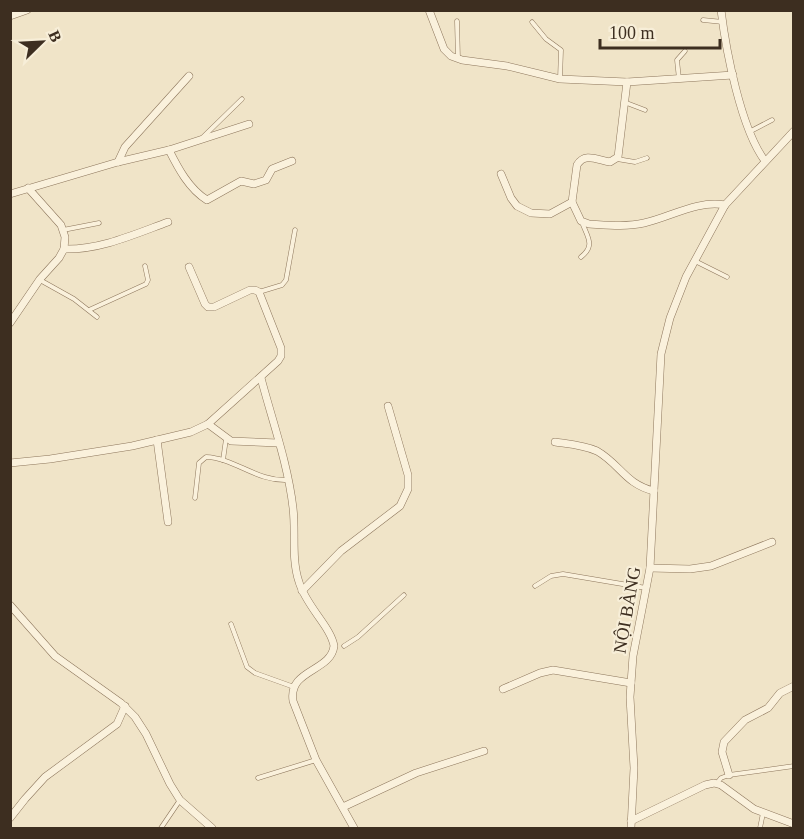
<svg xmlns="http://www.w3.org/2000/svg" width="804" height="839" font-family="'Times New Roman',serif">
	<rect width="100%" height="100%" fill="#f0e4c8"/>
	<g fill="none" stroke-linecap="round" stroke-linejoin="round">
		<defs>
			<g id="lane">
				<path d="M703 20 723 22"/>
				<path d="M457 21 458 59"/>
				<path d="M532 22 546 39 561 50 560 79"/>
				<path d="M679 79 677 60 685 51"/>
				<path d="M624 102 645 110"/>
				<path d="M749 132 772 120"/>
				<path d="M202 138 242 99"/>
				<path d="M617 159 635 162 647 158"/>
				<path d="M63 230 99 223"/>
				<path d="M581 257C596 245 587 237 582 222"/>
				<path d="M695 261 727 277"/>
				<path d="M40 280 74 299 97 317"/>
				<path d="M259 292 282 285 286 280 295 230"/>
				<path d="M89 310 146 284 148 280 145 266"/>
				<path d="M223 460 226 439"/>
				<path d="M195 498 199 463 206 457C235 458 257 482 288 480"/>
				<path d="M535 586 551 576 563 574 646 588"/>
				<path d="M231 624 247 667 255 673 294 687"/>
				<path d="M344 646 358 637 404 595"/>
				<path d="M258 778 316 760"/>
				<path d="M717 783 721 778 729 775 794 766"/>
				<path d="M161 828 180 800"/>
				<path d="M760 828 763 813"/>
			</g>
			<g id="street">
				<path d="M429 10 444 49 451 56 462 60 507 66 560 79 627 82 733 75"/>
				<path d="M721 10C726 51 741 129 765 161"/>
				<path d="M10 16 27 10"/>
				<path d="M169 150C178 168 189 189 207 200L241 181 254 184 266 180 272 169 292 161"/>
				<path d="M118 162 125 147 189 76"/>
				<path d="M501 174 511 198 517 206 531 213 550 214 572 202 577 165C585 152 597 160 610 162L618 157 627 82"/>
				<path d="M10 194 118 162 169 150 249 124"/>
				<path d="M572 202 581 221 589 224C607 225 626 227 644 223 671 217 697 200 725 205"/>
				<path d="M64 249C100 250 135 234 168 222"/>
				<path d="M10 323 40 279 59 258 64 249 65 237 61 225 28 188"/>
				<path d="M261 378C272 420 288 464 293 508 296 533 291 558 299 582 306 606 331 627 334 646 331 672 288 669 293 701L316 760 354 828"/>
				<path d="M208 424 231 441 278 443"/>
				<path d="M157 440 168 522"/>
				<path d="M555 442C569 444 584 445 597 451 620 464 625 484 654 491"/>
				<path d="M10 463 50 459 132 446 191 432 208 424 278 361 281 356V348L259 292 255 290H250L214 307H208L205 304 189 267"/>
				<path d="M650 568 690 569 711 566 772 542"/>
				<path d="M302 591 341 551 400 506 408 489V475L388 406"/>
				<path d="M10 605 55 656 121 703 135 717 146 734 170 784 180 800 212 828"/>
				<path d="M503 689 540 673 553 670 631 683"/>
				<path d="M729 775 722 752 724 742 745 720 768 708 780 693 794 686"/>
				<path d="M343 807 416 773 484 751"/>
				<path d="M10 818 25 799 45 777 117 724 125 706"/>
				<path d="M631 821 705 785 714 783 721 785 754 809 794 824"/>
				<path d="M631 828 634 768 630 697 633 656 650 568 661 354 670 318 686 277 725 205 794 131"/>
			</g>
		</defs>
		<use href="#lane" stroke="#8d765c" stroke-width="5"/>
		<use href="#street" stroke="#8d765c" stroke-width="8"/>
		<use href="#lane" stroke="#faf1dc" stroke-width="4"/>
		<use href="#street" stroke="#faf1dc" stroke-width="7"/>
	</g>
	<g text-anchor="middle" stroke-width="4.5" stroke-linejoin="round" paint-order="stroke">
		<g font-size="18" fill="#3d2e20" stroke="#f7eed8">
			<text transform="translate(627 610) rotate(-80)" y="6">NỘI BÀNG</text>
		</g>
	</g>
	<rect width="804" height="839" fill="none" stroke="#3d2e20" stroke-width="24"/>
	<g transform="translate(42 42) rotate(66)" stroke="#f7eed8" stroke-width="4.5" paint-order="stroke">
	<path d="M0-4.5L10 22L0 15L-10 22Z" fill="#3d2e20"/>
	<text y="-9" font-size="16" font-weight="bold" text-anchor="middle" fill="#3d2e20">B</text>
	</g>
	<path d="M600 39v9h120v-9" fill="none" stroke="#3d2e20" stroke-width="3"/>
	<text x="609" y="39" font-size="18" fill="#3d2e20" stroke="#f7eed8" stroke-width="4.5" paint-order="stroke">100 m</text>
</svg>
